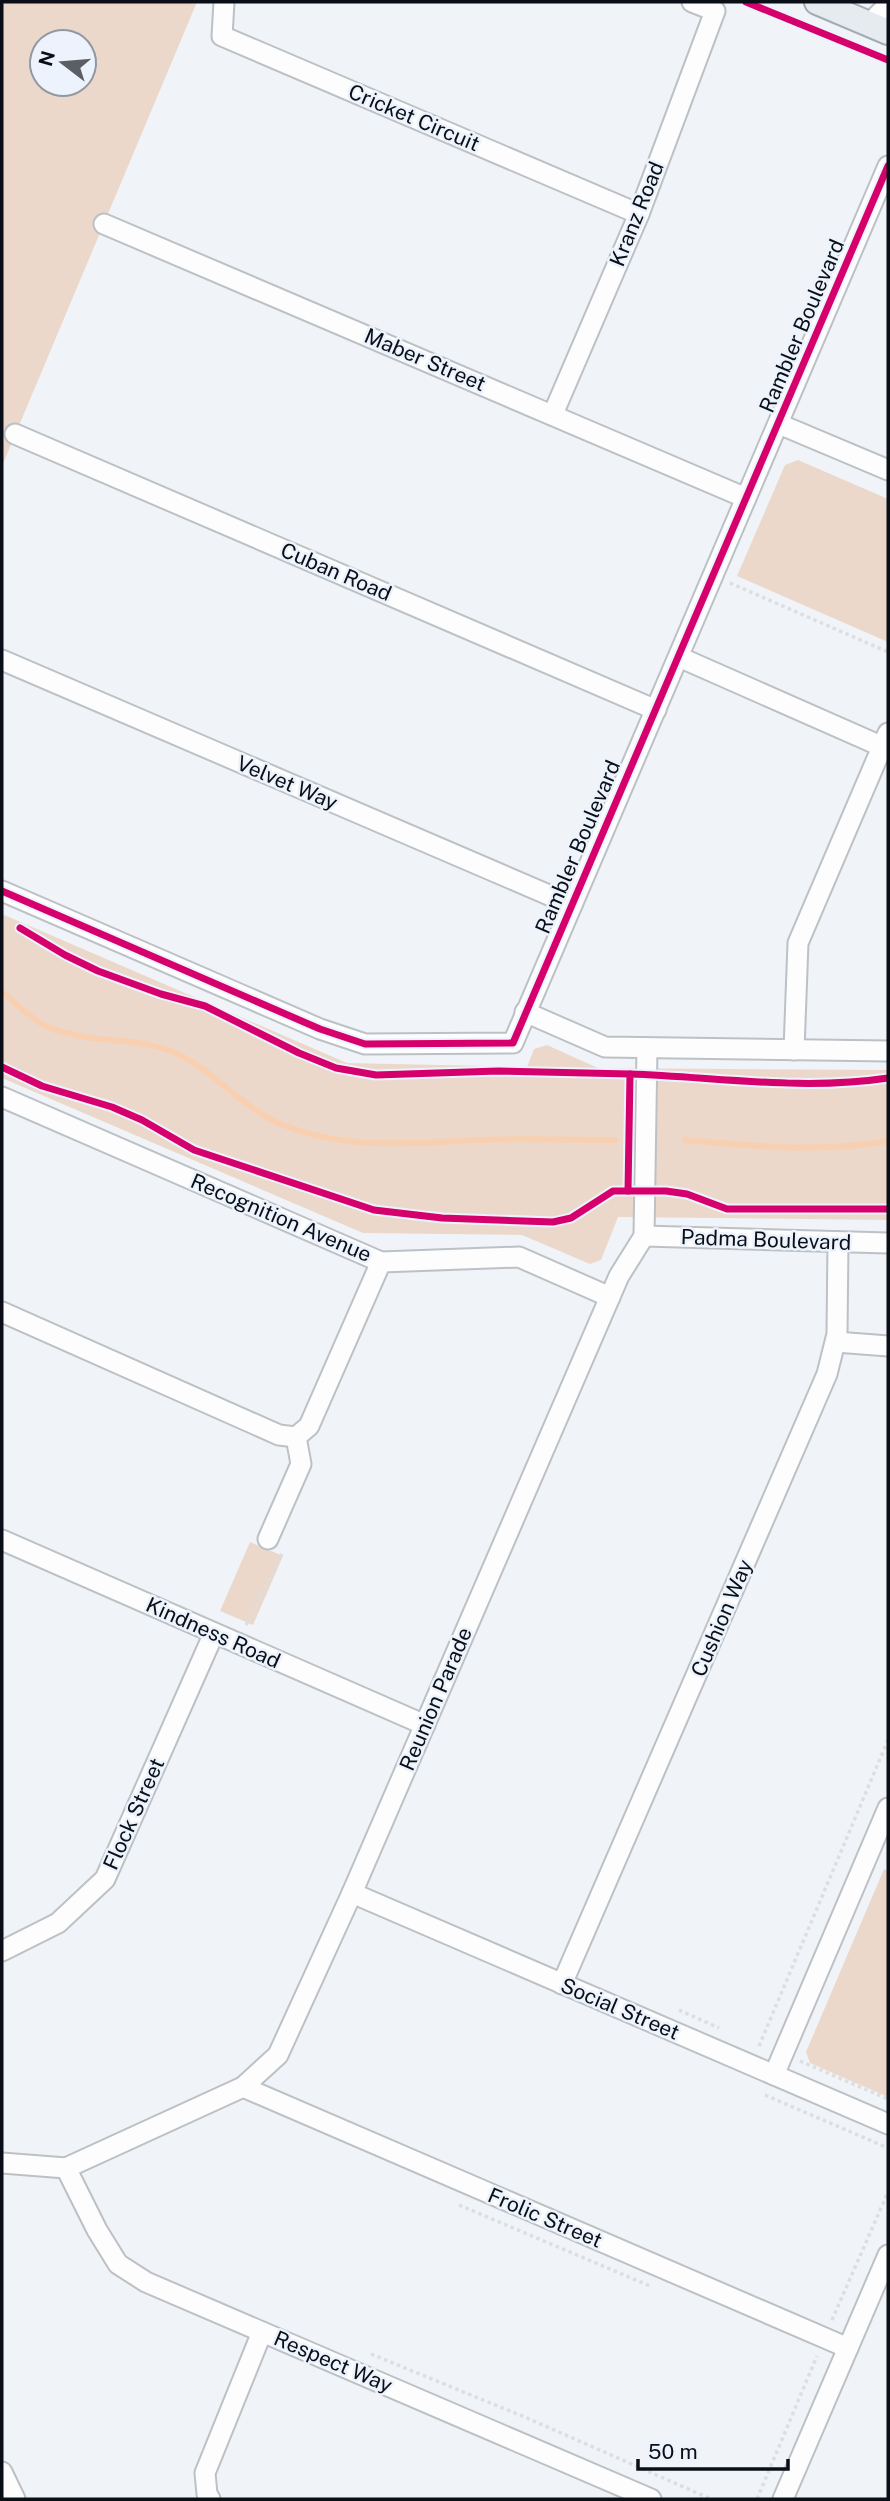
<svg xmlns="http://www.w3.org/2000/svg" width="890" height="2501" font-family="'Public Sans',sans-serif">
	<rect width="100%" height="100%" fill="#f0f4f8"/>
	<g fill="#ebd8cb" fill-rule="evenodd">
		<path d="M2 2H197L2 466ZM42 42H84V84H42Z"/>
		<path d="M798 460 888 499V642L737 576 785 465Z"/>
		<path d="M2 914 347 1063 527 1067 534 1049 547 1045 598 1068 888 1070V1220L618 1217 601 1260 590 1264 522 1235 363 1233 2 1078Z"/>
		<path d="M250 1542 283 1556 253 1625 220 1611Z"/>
		<path d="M884 1869 888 1871V2097L810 2063 806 2052Z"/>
	</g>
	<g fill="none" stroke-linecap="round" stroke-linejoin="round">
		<g stroke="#f8d0b1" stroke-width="6">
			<path d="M2 992C18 1005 37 1025 58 1031 94 1042 133 1038 168 1050 211 1066 241 1108 283 1125 351 1152 412 1142 482 1140 527 1138 571 1140 615 1140"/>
			<path d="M685 1140C753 1146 821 1153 888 1141"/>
		</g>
		<defs>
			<g id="minor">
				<path d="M224 2 222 36 639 214"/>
				<path d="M869 24 888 5"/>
				<path d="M104 224 746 498"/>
				<path d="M553 414 639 214 715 11 692 2"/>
				<path d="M779 424 888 470"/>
				<path d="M15 434 656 710"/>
				<path d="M679 657 883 747"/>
				<path d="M2 660 572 905"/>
				<path d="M2 891 320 1029 365 1044 513 1043 888 166"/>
				<path d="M525 1012 605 1047 888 1051"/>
				<path d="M794 1050 798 943 888 733"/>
				<path d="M2 1097 381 1262 519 1257 610 1297"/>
				<path d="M644 1236 888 1243"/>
				<path d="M2 1312 279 1435 296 1437"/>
				<path d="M836 1342 888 1346"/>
				<path d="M296 1437 309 1426 381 1262"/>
				<path d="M268 1539 301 1464 296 1437"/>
				<path d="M2 1540 425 1725"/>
				<path d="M352 1893 888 2124"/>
				<path d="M2 1951 58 1923 105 1879 214 1633"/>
				<path d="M562 1984 827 1374 837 1334 838 1242"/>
				<path d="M774 2075 888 1808"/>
				<path d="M243 2087 848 2348"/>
				<path d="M2 2163 66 2168 243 2087 278 2055 352 1893 619 1276 644 1236 647 1048"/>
				<path d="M66 2168 97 2230 118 2264 146 2282 651 2499"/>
				<path d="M2 2472 15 2499"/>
				<path d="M210 2499 207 2494 205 2473 262 2332"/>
				<path d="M783 2499 888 2255"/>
			</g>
			<path id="major" d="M817 2 888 32"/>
		</defs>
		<use href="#minor" stroke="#bcc1c6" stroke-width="23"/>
		<use href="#major" stroke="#a2abb7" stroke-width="28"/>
		<g stroke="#dcdedf" stroke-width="3.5" stroke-dasharray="3.5 3.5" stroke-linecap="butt">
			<path d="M730 583 888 652"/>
			<path d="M246 1625 282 1554"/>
			<path d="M679 2010 719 2028"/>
			<path d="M759 2046 888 1740"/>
			<path d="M800 2061 888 2099"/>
			<path d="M765 2095 888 2148"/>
			<path d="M459 2205 650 2286"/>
			<path d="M832 2320 888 2192"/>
			<path d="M371 2354 527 2418 711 2499"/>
			<path d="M757 2499 817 2356"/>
		</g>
		<use href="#minor" stroke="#fdfdfe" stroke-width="19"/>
		<use href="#major" stroke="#e6ebf0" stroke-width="24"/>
		<defs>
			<g id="cycleway">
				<path d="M746 2 888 60"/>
				<path d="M2 891 320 1029 365 1044 513 1043 888 166"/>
				<path d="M20 928 65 955 98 971 161 994 205 1006 299 1053 336 1068 376 1075 498 1071 630 1074 628 1191"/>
				<path d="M2 1067 42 1086 112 1107 142 1120 194 1150 374 1210 442 1218 553 1222 571 1218 613 1191H666L687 1194 727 1209H888"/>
				<path d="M630 1074C717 1077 802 1091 888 1078"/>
			</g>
		</defs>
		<use href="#cycleway" stroke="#ecf3fc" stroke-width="11"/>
		<use href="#cycleway" stroke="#d6006c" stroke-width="7"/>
	</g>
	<g text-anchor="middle" stroke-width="5" stroke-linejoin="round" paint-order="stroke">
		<g font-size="21" fill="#0a0f17" stroke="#ecf3fc">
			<text transform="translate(414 118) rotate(23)" y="7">Cricket Circuit</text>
			<text transform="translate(637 214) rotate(-68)" y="7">Kranz Road</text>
			<text transform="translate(802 326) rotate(-67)" y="7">Rambler Boulevard</text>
			<text transform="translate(425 360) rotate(23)" y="7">Maber Street</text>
			<text transform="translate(336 572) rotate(23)" y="7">Cuban Road</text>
			<text transform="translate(287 783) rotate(23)" y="7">Velvet Way</text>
			<text transform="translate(578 847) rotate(-67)" y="7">Rambler Boulevard</text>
			<text transform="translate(281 1218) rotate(23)" y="7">Recognition Avenue</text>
			<text transform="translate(766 1240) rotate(2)" y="7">Padma Boulevard</text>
			<text transform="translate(722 1618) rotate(-67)" y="7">Cushion Way</text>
			<text transform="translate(213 1633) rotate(24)" y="7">Kindness Road</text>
			<text transform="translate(436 1699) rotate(-67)" y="7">Reunion Parade</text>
			<text transform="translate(134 1814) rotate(-66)" y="7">Flock Street</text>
			<text transform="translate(620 2009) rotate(23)" y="7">Social Street</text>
			<text transform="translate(545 2218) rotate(23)" y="7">Frolic Street</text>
			<text transform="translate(333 2362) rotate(23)" y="7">Respect Way</text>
		</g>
	</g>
	<rect width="890" height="2501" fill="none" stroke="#0a0f17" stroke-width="7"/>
	<g transform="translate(63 63) rotate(286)"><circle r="33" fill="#ecf3fc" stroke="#9298a0" stroke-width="2"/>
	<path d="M0-5L12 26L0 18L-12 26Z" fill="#5a5f66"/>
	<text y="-10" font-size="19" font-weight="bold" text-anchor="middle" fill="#0a0f17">N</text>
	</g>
	<path d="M638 2459v10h150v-10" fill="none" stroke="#0a0f17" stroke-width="3.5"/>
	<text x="648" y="2459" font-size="21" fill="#0a0f17" stroke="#ecf3fc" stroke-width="5" paint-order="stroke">50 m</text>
</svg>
